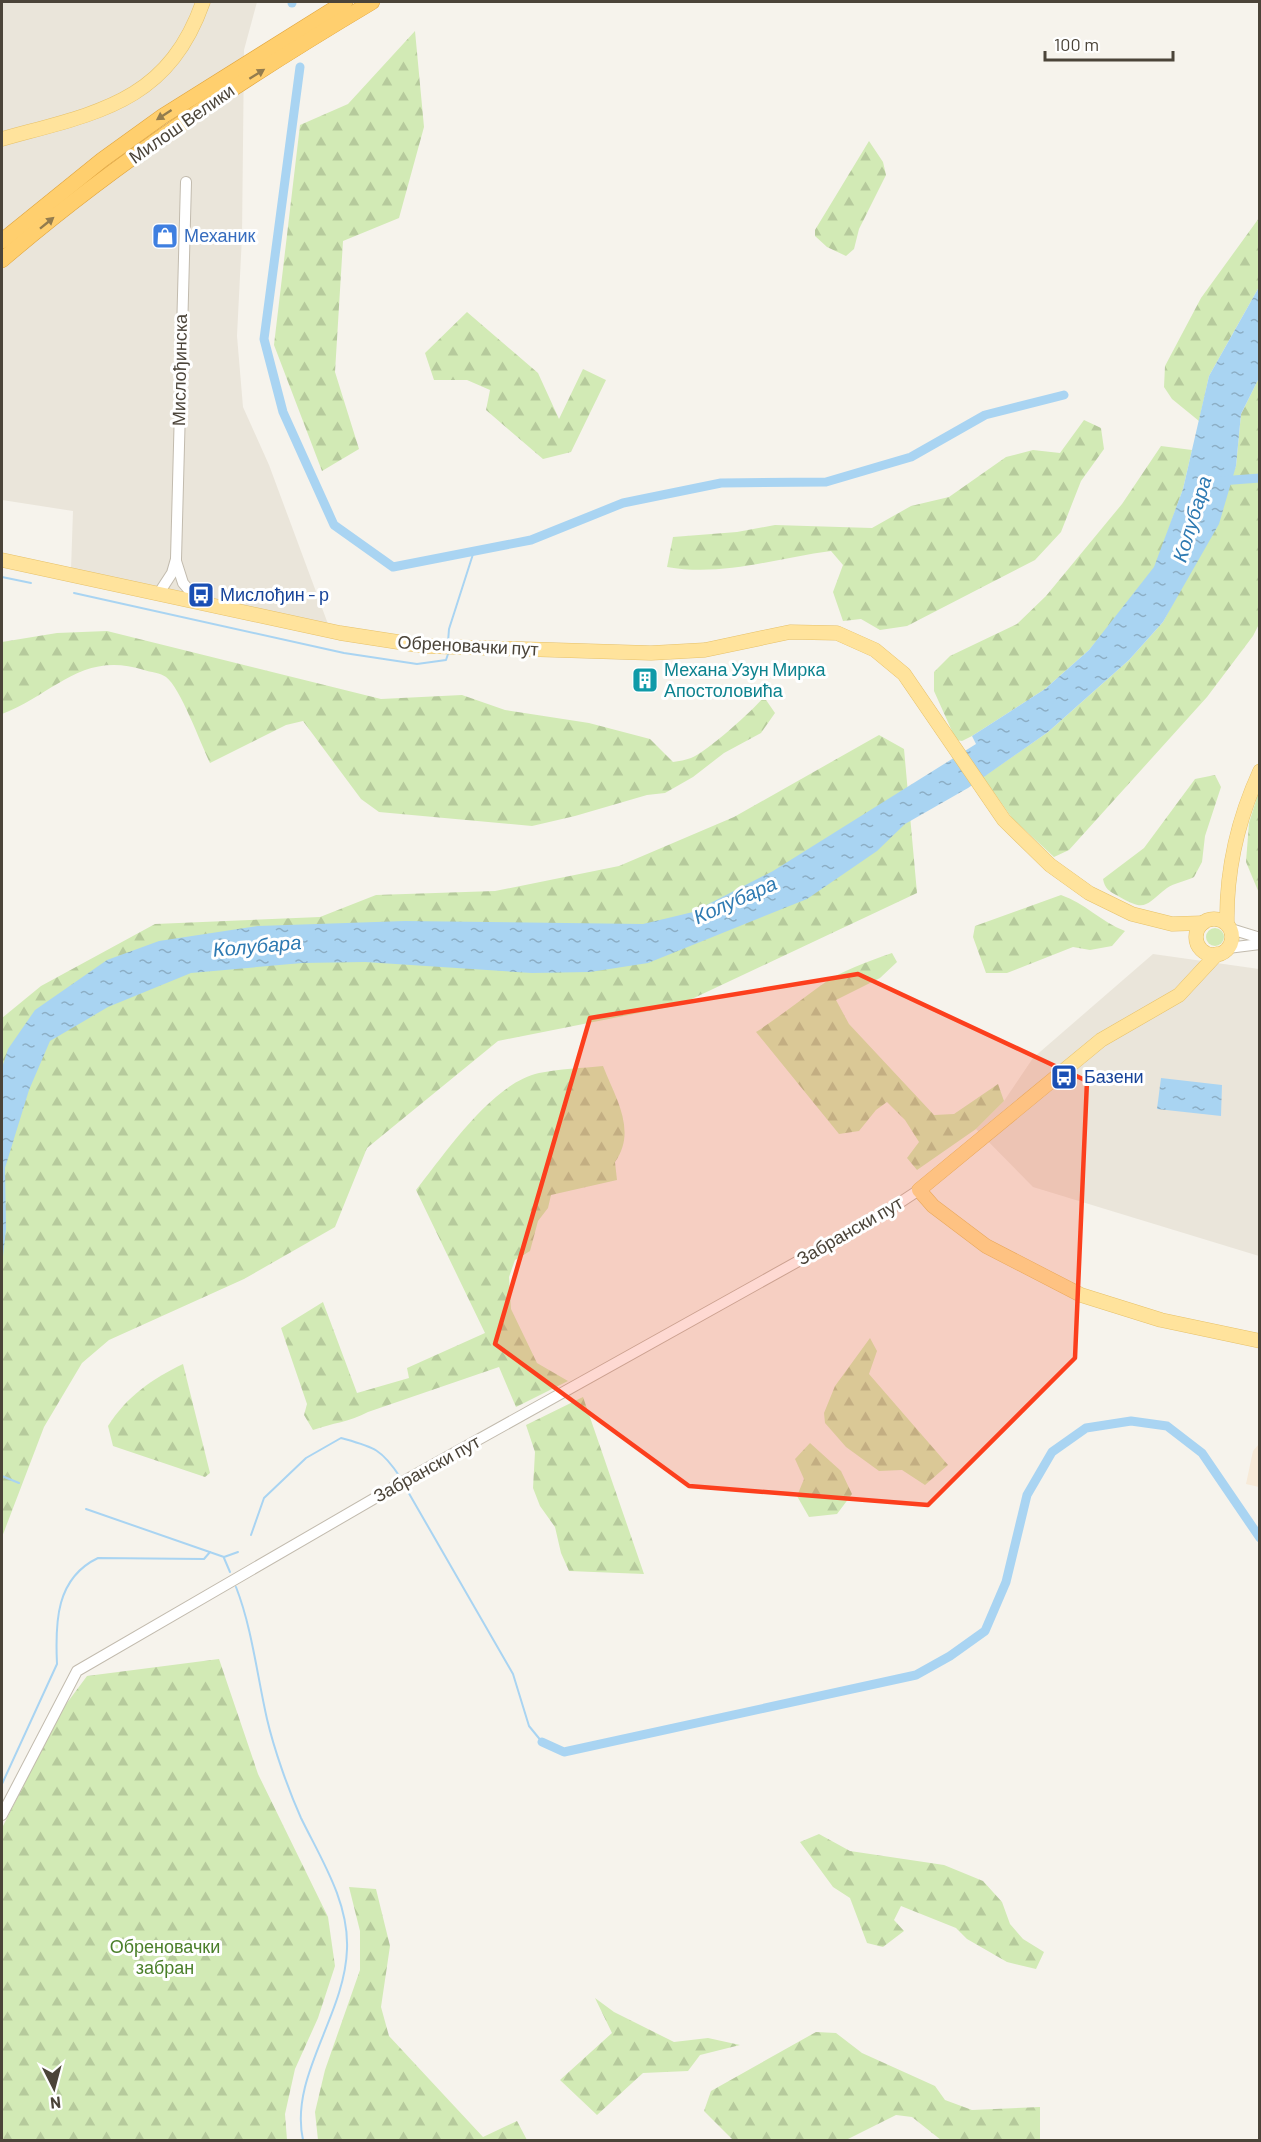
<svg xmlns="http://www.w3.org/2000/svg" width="1261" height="2142" font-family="Barlow,sans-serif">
	<defs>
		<pattern id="grass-tufts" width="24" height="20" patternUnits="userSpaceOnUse" patternTransform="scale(1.5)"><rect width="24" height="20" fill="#d2eab5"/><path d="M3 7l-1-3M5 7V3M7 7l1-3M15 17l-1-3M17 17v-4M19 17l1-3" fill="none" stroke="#b6ca9c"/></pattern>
		<pattern id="forest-firs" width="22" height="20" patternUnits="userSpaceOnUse" patternTransform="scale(1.5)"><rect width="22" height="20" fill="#d2eab5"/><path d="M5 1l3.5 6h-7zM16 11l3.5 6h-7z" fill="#b6ca9c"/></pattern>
		<pattern id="water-ripples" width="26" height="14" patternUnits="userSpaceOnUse" patternTransform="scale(1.5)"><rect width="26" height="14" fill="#a9d4f2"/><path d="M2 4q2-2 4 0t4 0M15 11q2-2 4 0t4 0" fill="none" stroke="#8caec5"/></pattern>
	</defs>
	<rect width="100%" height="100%" fill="#f6f3ec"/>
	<g fill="#eae5da">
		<path d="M2 2H257L244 50 242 236 237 336 243 407 269 465 328 624 71 570 73 511 2 500Z"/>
		<path d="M1153 954 1259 969V1256L1033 1187 976 1129 1004 1101 1033 1058Z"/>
	</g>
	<path fill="#f7ead8" d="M1259 1444V1487L1246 1484 1253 1451Z"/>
	<circle fill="url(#grass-tufts)" cx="1215" cy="937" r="9"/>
	<g fill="url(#forest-firs)">
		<path d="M415 31 424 127 399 218 343 241 335 372 359 449 322 471 274 345 300 125 348 104Z"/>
		<path d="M869 141 883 162 886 175 859 229 854 249 846 256 827 247 815 236V230Z"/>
		<path d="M1259 218V287L1209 376 1199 421 1172 399 1164 387 1165 366 1201 298Z"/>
		<path d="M467 312 538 373 559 419 583 369 606 380 571 452 543 459 486 410 490 390 467 380H434L425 353Z"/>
		<path d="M1259 378 1260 622 1253 636 1207 697 1069 850 1054 857 1012 818 983 777 1048 732 1129 660 1163 622 1187 577 1236 466 1241 414Z"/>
		<path d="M1084 420 1101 428 1104 449 1081 481 1061 532 1035 560 907 626 880 630 861 619 843 621 833 592 843 565 831 551C776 558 723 577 667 567L673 537 737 532 775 525 872 528 911 506 949 497 1006 457 1033 450 1060 453Z"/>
		<path d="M1161 446 1192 450 1183 489 1155 567 1123 609 1089 650 1045 689 972 736 962 741 956 740 934 691V672L950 656 1017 624 1046 596 1122 504Z"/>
		<path d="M107 631 381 699 462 695 505 710 589 723 650 739 673 762C679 761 686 760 691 758 707 752 753 710 764 697L775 713 761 733 724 753 693 777 665 793 647 795 575 816 532 826 379 812 361 799 303 721 286 725 210 763C201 744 180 687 166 677 161 673 150 672 144 670 82 650 54 694 2 714V642L57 633Z"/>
		<path d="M879 735 904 749 917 893 679 1005 498 1041 367 1148 335 1227 244 1279 109 1340 82 1363 44 1427 2 1537V1018L41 986 155 924 320 917 376 895 495 891 619 866 734 817Z"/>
		<path d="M1215 775 1221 787 1205 836 1202 862 1194 877C1186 881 1174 883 1167 888 1144 906 1146 912 1118 896 1109 891 1105 889 1103 879L1144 848 1195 779Z"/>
		<path d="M1259 791V893L1246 862 1249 823Z"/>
		<path d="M1061 895C1085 903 1101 922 1125 931L1112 946 1090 950 1073 947 1007 973H986L973 937 975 926Z"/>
		<path d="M892 953 897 962 880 978 836 1000 849 1024 934 1115 954 1114 998 1084 1004 1101 976 1129 917 1170 907 1158 919 1142 905 1120 887 1102 876 1110 859 1131 839 1134 756 1032C779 1017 799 1001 820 986 842 970 867 962 892 953Z"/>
		<path d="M603 1066C616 1099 637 1131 615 1162L617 1180 551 1195 548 1208 538 1221 530 1251 515 1260 509 1277 511 1309 537 1363 568 1381 516 1407 499 1367 368 1412C350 1422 332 1423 313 1430L304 1415 307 1404 281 1328 323 1302 357 1393 409 1378 407 1368 485 1333 416 1190C444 1155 492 1083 539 1073 559 1069 582 1068 603 1066Z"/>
		<path d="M870 1338 877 1351 869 1374 948 1465 925 1485 902 1470 879 1471 846 1447 825 1423 824 1413 835 1386Z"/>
		<path d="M183 1364 210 1473 205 1477 113 1446 108 1426C127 1396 152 1379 183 1364Z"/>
		<path d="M583 1397 644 1574 569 1571 561 1553 555 1527 540 1506 533 1488 535 1452 526 1425Z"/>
		<path d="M810 1443 841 1471 852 1494 837 1514 809 1517 797 1496 804 1479 795 1459Z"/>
		<path d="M219 1659 258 1774 328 1917 335 1966 318 2018 295 2069 285 2114 287 2140H2V1828L61 1711 87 1676Z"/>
		<path d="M819 1834 850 1851 944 1865 983 1881 1002 1902 1010 1924 1023 1939 1044 1952 1036 1969 1007 1962 967 1939 956 1928 901 1906 894 1920 904 1931 883 1947 867 1943 850 1898 833 1887 800 1842Z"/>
		<path d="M349 1887 376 1889 390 1946 381 2007 389 2036 483 2137 517 2121 527 2140H318L315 2112 325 2070 360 1970V1931Z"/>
		<path d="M595 1998 614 2012 674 2042 708 2038 740 2045 700 2055 688 2071 643 2073 597 2115 560 2080 612 2033Z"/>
		<path d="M816 2032 836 2033 862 2053 935 2086 945 2100 972 2110 1040 2107V2140H941L912 2117 896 2115 846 2140H733L704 2111 711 2091Z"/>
	</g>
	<g fill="url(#water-ripples)">
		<path d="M1259 287V378L1241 414 1236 466 1219 524 1163 622 1129 660 1048 732 968 788 905 824 877 851 807 899 648 963 590 972 532 973 365 962 302 963 191 973 108 1007 50 1041 29 1090 5 1168 6 1229 2 1266V1068L8 1049 35 1010 107 960 159 941 258 926 405 921 643 924 693 912 773 871 976 744 972 736 1045 689 1089 650 1154 567 1183 489 1209 376Z"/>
		<path d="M1161 1078 1222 1085 1221 1116 1157 1109Z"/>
	</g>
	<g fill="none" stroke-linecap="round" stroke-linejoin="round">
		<g stroke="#a9d4f2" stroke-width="2">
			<path d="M2 577 31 583"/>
			<path d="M74 593 344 653 417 664 446 660 449 651"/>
			<path d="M448 642 449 629 474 551"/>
			<path d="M2 1476 19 1483"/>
			<path d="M407 1490 513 1674 529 1726 542 1742"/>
			<path d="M86 1509 224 1557 238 1552"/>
			<path d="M251 1535 264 1498 306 1458 341 1438C373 1447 381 1448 400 1477"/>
			<path d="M224 1558 230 1572"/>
			<path d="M236 1587C252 1628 257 1675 267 1719 274 1749 288 1789 301 1818 321 1859 349 1902 347 1949 345 2016 289 2076 303 2140"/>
			<path d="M2 1784 57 1664C55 1622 56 1578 98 1558L204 1559 210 1552"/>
		</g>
		<g stroke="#a9d4f2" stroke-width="9">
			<path d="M292 3V2"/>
			<path d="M300 67 264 339 283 412 334 525 393 567 531 540 623 503 721 483 826 482 911 457 985 415 1064 395"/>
			<path d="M1220 481 1260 478"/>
			<path d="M542 1742 564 1752 916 1675 950 1656 985 1631 1006 1582 1027 1495 1052 1452 1086 1428 1131 1421 1167 1426 1202 1453 1260 1538"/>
		</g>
		<defs>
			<g id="minor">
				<path d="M176 561 183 583 199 602"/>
				<path d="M159 593 172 573 176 559 186 182"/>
				<path d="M1231 929 1260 938"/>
				<path d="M1228 948 1260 944"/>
				<path d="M2 1815 77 1671 413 1476 881 1215 919 1190"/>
			</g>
			<g id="major">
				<path d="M2 139C95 113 167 104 203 2"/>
				<path d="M2 560 340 633 424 646 651 653 705 650 790 632 837 633 875 650 904 674 1004 820 1050 865 1089 893 1132 914 1172 924 1203 923"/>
				<circle cx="1214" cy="937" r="18"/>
				<path d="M1227 924C1226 871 1238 819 1260 771"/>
				<path d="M1217 954 1179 995 1101 1040 919 1190 933 1206 986 1246 1081 1295 1161 1320 1260 1341"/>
			</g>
			<g id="highway">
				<path d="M2 241 102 160 163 116 345 2"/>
				<path d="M2 260C116 162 243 79 372 2"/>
			</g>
		</defs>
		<use href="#minor" stroke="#c2bbae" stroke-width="12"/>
		<use href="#major" stroke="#e6c16a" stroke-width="15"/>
		<use href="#highway" stroke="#e0a43c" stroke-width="16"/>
		<use href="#minor" stroke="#fff" stroke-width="10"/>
		<use href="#major" stroke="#ffe39c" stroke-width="14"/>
		<use href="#highway" stroke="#ffcf6e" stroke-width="15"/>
	</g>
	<defs><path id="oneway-solid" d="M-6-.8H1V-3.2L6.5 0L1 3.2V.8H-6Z" transform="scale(1.5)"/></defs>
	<g fill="#937c4e">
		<use href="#oneway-solid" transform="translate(257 74) rotate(-32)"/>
		<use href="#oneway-solid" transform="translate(164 115) rotate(147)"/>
		<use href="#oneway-solid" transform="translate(47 223) rotate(-39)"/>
	</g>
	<path fill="#fc3f1d" fill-opacity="0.2" stroke="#fc3f1d" stroke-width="4.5" stroke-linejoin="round" d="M858 974 1087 1081 1075 1358 928 1505 689 1486 495 1344 590 1018Z"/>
	<defs>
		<symbol id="shop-square" viewBox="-11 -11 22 22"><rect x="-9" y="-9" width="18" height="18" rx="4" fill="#3f7fe0" stroke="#fff"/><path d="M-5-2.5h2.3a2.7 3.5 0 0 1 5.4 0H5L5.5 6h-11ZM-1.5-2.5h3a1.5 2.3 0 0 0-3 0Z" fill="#fff"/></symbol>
		<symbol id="bus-square" viewBox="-11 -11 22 22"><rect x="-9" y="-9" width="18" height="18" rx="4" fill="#1a4fb4" stroke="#fff"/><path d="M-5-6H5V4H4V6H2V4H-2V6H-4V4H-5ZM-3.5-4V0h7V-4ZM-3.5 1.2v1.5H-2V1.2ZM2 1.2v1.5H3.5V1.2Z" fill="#fff"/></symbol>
		<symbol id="building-square" viewBox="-11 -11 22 22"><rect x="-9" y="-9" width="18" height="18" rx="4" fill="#0f9aa8" stroke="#fff"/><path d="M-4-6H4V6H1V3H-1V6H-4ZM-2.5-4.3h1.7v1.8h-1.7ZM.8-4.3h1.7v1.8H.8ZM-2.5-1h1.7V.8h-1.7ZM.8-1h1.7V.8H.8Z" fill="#fff"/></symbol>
	</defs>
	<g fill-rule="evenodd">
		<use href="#shop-square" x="150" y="221" width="30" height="30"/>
		<use href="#bus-square" x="186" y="580" width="30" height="30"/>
		<use href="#building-square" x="630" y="665" width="30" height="30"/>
		<use href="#bus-square" x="1049" y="1062" width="30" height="30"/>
	</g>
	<g text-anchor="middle" stroke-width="6" stroke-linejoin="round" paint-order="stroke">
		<g font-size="18" fill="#4b4439" stroke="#fff">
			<text transform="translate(182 124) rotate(-35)" y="6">Милош Велики</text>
			<text transform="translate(180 370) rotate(-89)" y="6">Мислођинска</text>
			<text transform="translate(468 646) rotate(3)" y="6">Обреновачки пут</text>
			<text transform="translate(850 1231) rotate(-30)" y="6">Забрански пут</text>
			<text transform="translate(427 1469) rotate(-29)" y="6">Забрански пут</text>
		</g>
		<g font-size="18" fill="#366cbe" stroke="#fff" text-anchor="start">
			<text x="184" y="242">Механик</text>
		</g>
		<g font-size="18" fill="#164399" stroke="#fff" text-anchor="start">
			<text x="220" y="601">Мислођин - р</text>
			<text x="1084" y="1083">Базени</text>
		</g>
		<g font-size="18" fill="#0d838f" stroke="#fff" text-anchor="start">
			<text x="664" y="676">Механа Узун Мирка<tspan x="664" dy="21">Апостоловића</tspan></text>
		</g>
		<g font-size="18" fill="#4a7f2a" stroke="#fff">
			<text x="165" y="1953">Обреновачки<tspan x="165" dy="21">забран</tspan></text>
		</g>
		<g font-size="20" font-style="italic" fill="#2e7ab2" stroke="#fff">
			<text transform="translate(1192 519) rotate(-73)" y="7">Колубара</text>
			<text transform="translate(735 900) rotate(-24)" y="7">Колубара</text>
			<text transform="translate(257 946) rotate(-5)" y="7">Колубара</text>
		</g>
	</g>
	<rect width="1261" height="2142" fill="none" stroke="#4b4439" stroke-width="6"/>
	<g transform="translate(54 2088) rotate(174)" stroke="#ffffff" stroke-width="4.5" paint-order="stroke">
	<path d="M0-4.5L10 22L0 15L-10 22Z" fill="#4b4439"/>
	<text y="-9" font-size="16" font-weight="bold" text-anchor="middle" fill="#4b4439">N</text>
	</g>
	<path d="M1045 51v9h128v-9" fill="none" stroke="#4b4439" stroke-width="3"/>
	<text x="1054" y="51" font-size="18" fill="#4b4439" stroke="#ffffff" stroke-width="4.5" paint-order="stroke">100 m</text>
</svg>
